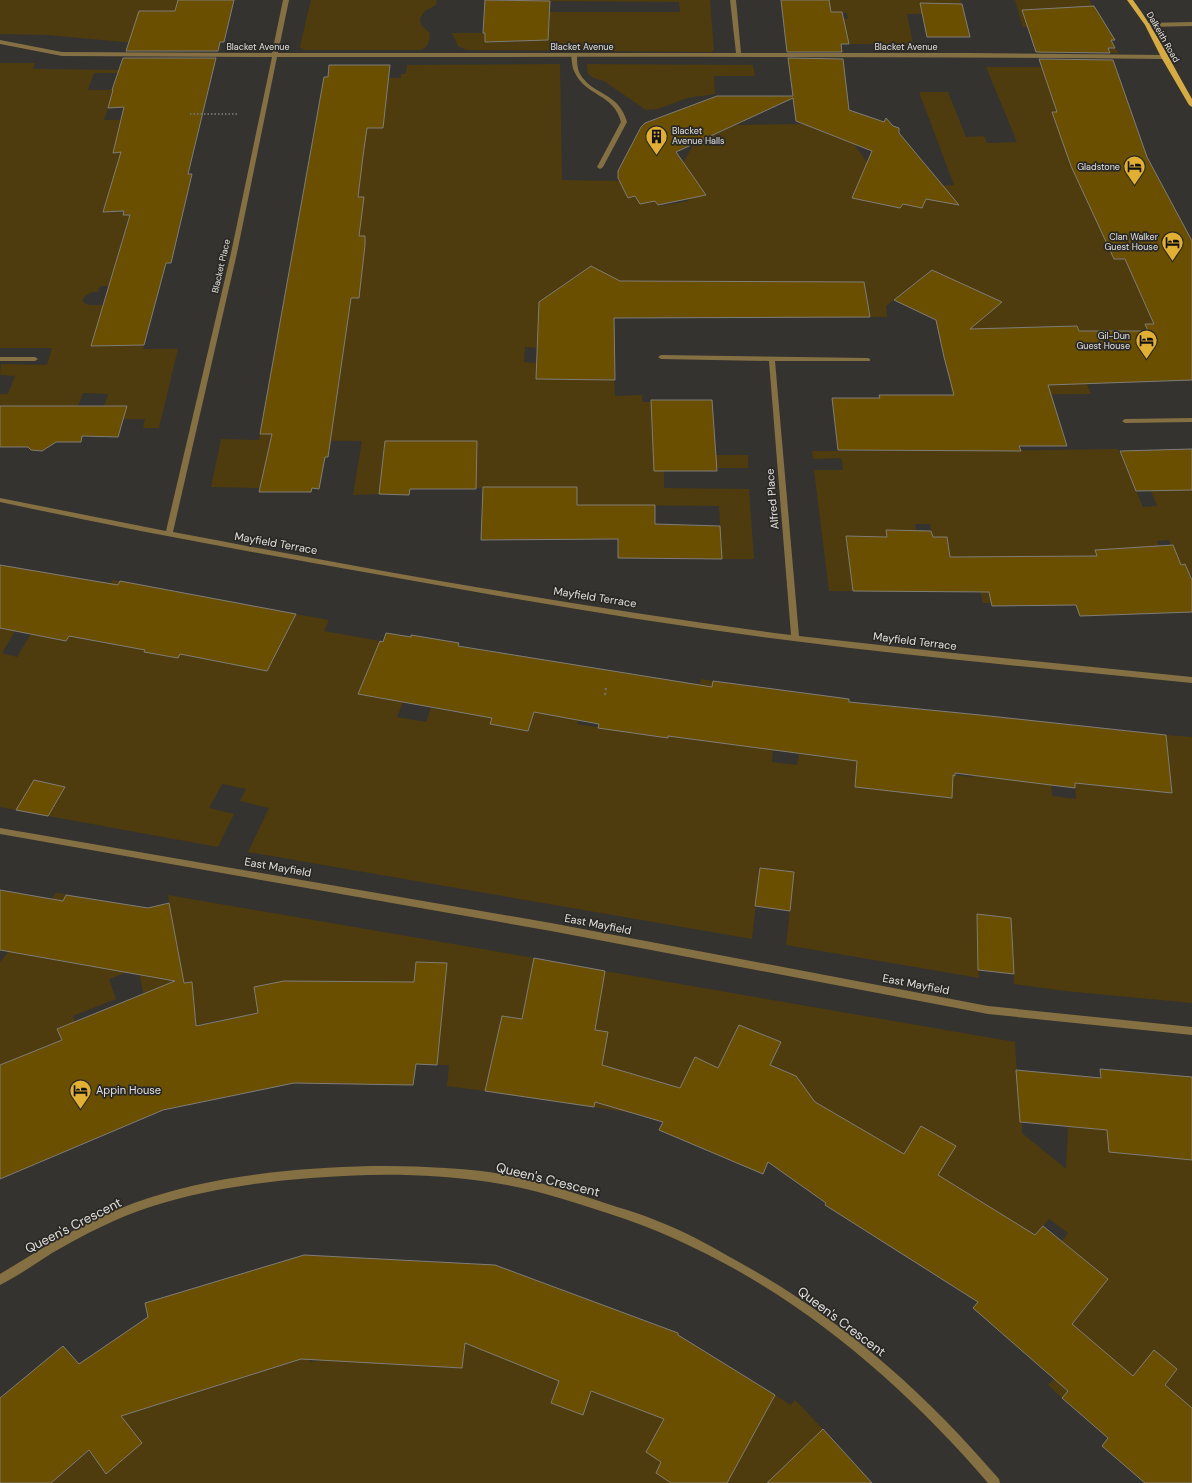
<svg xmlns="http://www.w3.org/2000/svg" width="1192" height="1483" font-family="'DM Sans',sans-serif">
	<rect width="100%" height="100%" fill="#34332f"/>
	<g fill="#4e3c0f">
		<path d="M0 0H178L176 9H232L189 42H124L47 35 0 34Z"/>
		<path d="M311 0H437L436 5 425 11 420 18 421 25 430 33C429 40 429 47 421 50H305L300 48V46Z"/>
		<path d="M521 0H710L714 50 711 52 466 50 458 46 452 33H485V42H518L519 33 525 40H548L550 12H680L679 2 528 1 520 5Z"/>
		<path d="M829 0H960L962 6 923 14H907L913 44H849L848 41 832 18 848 19 847 13 831 12Z"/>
		<path d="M1015 0H1089L1093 6 1096 49 1115 48 1119 53H1038L1033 27H1023Z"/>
		<path d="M0 63H35L33 69 213 71 212 73H94L88 90H114L104 120 167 119 164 127H199V130L119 131 113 152H128L103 212 182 214 174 221 127 222 109 286H100L98 292H92L84 297 82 301 88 305H104L92 346 144 345 143 349H178L159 428H143L145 419H123L104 406 108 394 83 393 78 406 0 418V394H8L15 376 0 375 1 364 47 365 52 348H0Z"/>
		<path d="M560 64 562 180 620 181 628 198 635 196 640 204 655 201 659 206 689 201 688 199 706 195 698 183 680 186 675 178 693 145 736 125 804 124 854 144 878 178 852 198 900 208 903 204 922 208 926 199 934 200 939 186 954 185 919 92H948L966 137 984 136 987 143 1017 142 986 67H1042L1059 112H1052L1076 160H1068L1070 165 1095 164 1087 201 1089 207H1099L1107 243 1114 259 1141 258 1138 289 1156 324H1145L1148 331 1080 333 1077 326H1064L1091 394 952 395 950 385H1028L964 334 1002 302 932 270 886 306 887 317H870L864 282H750L744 318H730L727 281 656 307 590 266 542 300 537 348 525 347 524 362 537 363 536 379 614 380 615 396 642 395V402H651L716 455H748V468H664V488L749 489 754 559H722L719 506 586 505V539H577V487L475 488 477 441H386L379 494 353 495 362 441 271 440 260 488 211 487 221 439 259 440 260 434H331L340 378H271L348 314H281L284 306 315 299 359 298 354 252H364L365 245H326L358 236 364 197 304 198 367 128H383L384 121 373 78H401V74H406L407 65Z"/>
		<path d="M587 64 753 65 755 76H714L715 94 687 98 658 109 646 110 604 81 594 78 588 74Z"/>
		<path d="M917 395H937L939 406 971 451 1118 449 1143 507 1157 506 1151 491 1192 490V575H1190L1185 564 1179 565 1169 540 1157 541 1176 589 1105 550H1095L1097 557 992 603H983L975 569H952L947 537H933L930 524H915L917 537H906L905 530H886L887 537 846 536 853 591H829L814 470H843L841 458 813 459 812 451H928Z"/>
		<path d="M113 580 120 581 86 639 107 643 116 627 147 633 171 590 178 592 144 652 178 658 180 654 267 671 296 614 329 620 324 631 380 641 358 694 403 702 397 717 426 722 431 708 455 712 465 685 495 706 490 724 528 731 534 712 568 718 592 668 577 724 667 738 680 682 700 684 701 679 713 681 773 750 772 762 797 765 799 754 857 761 855 787 879 790 880 767 924 795 952 798 953 775 973 777 972 714 980 715 979 776 1047 723 1052 796 1076 799 1075 783 1172 793 1166 735 1192 737V1003L1065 991 1014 984 1011 918 977 914 979 978 786 945 794 872 760 868 752 939 248 852 269 808 240 801 246 789 222 784 209 808 234 814 218 847 48 816 34 781 16 810 0 807V628L15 631 2 653 17 657 31 634 66 641 101 584 109 585Z"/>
		<path d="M56 893 66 894 37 957 95 967 123 904 176 939 168 895 534 958 529 986 545 989 538 1022 502 1016 485 1091 447 1086 449 1065H433L446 963H416L412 1003 354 982 322 981 319 1001 273 983 254 987 258 1013 196 1025 192 982 151 990 155 1048 138 968 109 979 116 999 73 1016 75 1022 58 1029 62 1040 0 1065V962Z"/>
		<path d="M605 971 1015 1042 1020 1121 1022 1122V1133L1066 1169 1068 1126 1107 1130 1109 1152 1192 1160V1469L1140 1478 1192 1408 1165 1385 1177 1369 1154 1350 1133 1376 1101 1349 1062 1398 1048 1385 1054 1379 1038 1365 1108 1279 1062 1241 1068 1233 1049 1219 1024 1248 938 1175 955 1146 921 1126 903 1155 834 1113 812 1155 770 1065 781 1042 739 1025 718 1068 695 1058 663 1122 633 1113 594 1107 608 1032 588 1029 599 1005Z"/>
		<path d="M473 1264 559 1379 551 1402 583 1415 591 1391 629 1406 641 1371 680 1393 646 1452 661 1462 656 1473 671 1483H51L89 1451 106 1474 141 1443 118 1414 144 1409 309 1357 310 1362 324 1360 462 1368Z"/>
		<path d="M775 1395 791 1405 795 1400 823 1429 767 1483H699L748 1444Z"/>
	</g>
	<g fill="#6a4f00" stroke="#7f7d79">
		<path d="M178 0H234L224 42H220L218 51H126L139 11H175Z"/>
		<path d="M485 0 550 1 548 40 485 42V33H483Z"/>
		<path d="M781 0H829L831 12H842L849 44H841L842 52H787Z"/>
		<path d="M920 3 962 4 970 37H927Z"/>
		<path d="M1094 6 1115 40H1111L1115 48H1108L1110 53 1036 52 1022 10Z"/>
		<path d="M123 58H216L188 174H192L171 263H166L144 345 91 346 130 215H123L124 211 103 212 121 152 113 153 124 107 108 108 113 90H112Z"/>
		<path d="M788 58 843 59 849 110 884 122 886 118 893 126 899 128V133L959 205 926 199 922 208 903 204 900 208 852 198 872 151 796 121 793 98 676 152 706 195 658 205 655 201 640 204 635 196 628 198 618 178V171L641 127 645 123 717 96H793Z"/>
		<path d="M1039 59 1113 60 1147 157 1192 241V380L1048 385 1067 446H1019L1021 451 838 450 832 398H880L879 395H954L944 357 936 320 894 300 932 270 1002 302 970 329 1077 326 1079 331H1148L1145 324H1154L1125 259H1114L1071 166 1052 112H1057Z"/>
		<path d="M329 65H390L383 128H367L363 156 358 197H364L359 236H365V245L359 298H351L328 457H325L319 489 312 488 311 492H259L272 434H260L324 77H328Z"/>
		<path d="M591 266 620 281 864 282 870 317 614 318 615 380 536 379 539 302Z"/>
		<path d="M651 400H712L717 471H654Z"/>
		<path d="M0 406H127L118 437 82 436 81 442H56L42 451 31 450 28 447H0Z"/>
		<path d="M385 441H477L476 489H410L409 495 379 494Z"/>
		<path d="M1192 449V490L1136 491 1120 451Z"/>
		<path d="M483 487H577V505H655V524L720 526 722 559 618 558V539L481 540Z"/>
		<path d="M886 530 931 531 933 537H947L950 557 1097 556 1095 550 1173 545 1181 565 1185 564 1192 580V612L1080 616 1076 605 992 606 989 592 853 591 846 536 887 537Z"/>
		<path d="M0 565 118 585 120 581 296 614 267 671 180 654 178 658 144 652 145 650 69 636 66 641 0 628Z"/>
		<path d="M386 633 411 637V635L459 643 458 646 712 687 713 681 849 699V702L980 715 1166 735 1172 793 1075 783V788L955 773V776L953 775 952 798 855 787 857 761 668 736V738L598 728 599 724 534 712 528 731 490 724 492 718 358 694 380 641 383 642Z"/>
		<path d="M34 780 65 787 48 816 16 810Z"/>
		<path d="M760 868 794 872 790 911 755 906Z"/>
		<path d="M0 890 63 901 66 895 148 908 169 903 184 983 192 982 196 1026 258 1013 254 987 284 981 414 982 416 962 447 963 437 1065 416 1064 413 1085 294 1083 163 1110 0 1179V1065L62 1040 57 1029 175 981 0 950Z"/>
		<path d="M977 914 1011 918 1014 974 978 970Z"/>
		<path d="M534 958 605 971 595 1030 608 1032 602 1065 680 1088 695 1057 718 1068 739 1025 781 1042 770 1065 796 1076 815 1102 904 1154 921 1126 956 1146 938 1175 1035 1235 1043 1226 1108 1279 1072 1324 1133 1376 1154 1350 1177 1369 1165 1385 1192 1408V1483H1145L1102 1446 1108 1438 1062 1398 1068 1391 973 1308 978 1302 825 1205 826 1203 768 1162 763 1174 659 1130 663 1122 595 1102 594 1107 485 1091 502 1016 522 1019Z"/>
		<path d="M1100 1069 1192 1077V1160L1109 1152 1107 1130 1020 1122 1016 1070 1101 1078Z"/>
		<path d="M304 1255 495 1265 678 1333V1335L775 1395 727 1483H671L656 1473 661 1462 646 1452 664 1419 591 1391 583 1415 551 1403 559 1381 465 1343 462 1368 301 1359 121 1416 142 1443 106 1474 89 1450 51 1483H0V1398L63 1346 79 1364 148 1317 145 1303Z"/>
		<path d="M823 1429 872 1483H767Z"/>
	</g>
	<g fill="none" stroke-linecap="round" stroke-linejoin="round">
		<path stroke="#6e6d6a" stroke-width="2" stroke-dasharray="1.5 2" stroke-linecap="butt" d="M190 114H239"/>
		<path stroke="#6e6d6a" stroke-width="2.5" stroke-dasharray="2 3" stroke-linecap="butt" d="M606 688 605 694H607"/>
		<g fill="#857043" fill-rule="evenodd">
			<path d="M1192 22V26L1148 27 1145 25 1148 23Z"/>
			<path d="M574 53 577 55C577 61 577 68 580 74 592 95 619 92 627 122L603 167 600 169 597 167 621 122C614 94 586 96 575 73 572 68 572 61 571 55Z"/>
			<path d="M0 357H35L38 359 35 361H0Z"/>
		</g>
		<g fill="#857043" fill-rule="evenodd">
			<path d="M283 0H289L278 53H736L730 0H736L741 53H967L1164 55 1167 57 1164 59C868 56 573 57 277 57L237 253 173 532C378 571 584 608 791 635L769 361 661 359 658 357 661 355 868 358 870 359V361H775L799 636 943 652 1192 677V683C1059 670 926 658 794 641 654 624 514 599 375 574 249 552 125 529 0 502V498L166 531 231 253 272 57 62 56 0 44V40L62 52 272 53Z"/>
			<path d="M1192 418V422L1125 423 1122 421 1125 419Z"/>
			<path d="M0 828 551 923 988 1006 1192 1027V1035L988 1014 551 931 0 834Z"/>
			<path d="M372 1166C411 1166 450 1167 489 1172 528 1178 567 1190 605 1203 623 1209 642 1214 660 1222 683 1231 706 1243 728 1256 836 1314 919 1386 999 1479L1000 1483H988C886 1364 758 1261 607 1213 568 1200 530 1188 489 1182 430 1173 370 1173 311 1178 258 1182 204 1190 153 1206 117 1217 84 1235 52 1253 35 1264 18 1276 0 1285V1274C43 1248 86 1220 134 1203 209 1176 292 1168 372 1166Z"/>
		</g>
		<path fill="#d6ab44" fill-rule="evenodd" d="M1127 0H1133C1156 31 1173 66 1192 99V107L1189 105 1161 57 1145 25Z"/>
	</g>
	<defs>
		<symbol id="building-pin" viewBox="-11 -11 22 30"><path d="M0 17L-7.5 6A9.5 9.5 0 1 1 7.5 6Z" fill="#e0af34" stroke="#2a2925"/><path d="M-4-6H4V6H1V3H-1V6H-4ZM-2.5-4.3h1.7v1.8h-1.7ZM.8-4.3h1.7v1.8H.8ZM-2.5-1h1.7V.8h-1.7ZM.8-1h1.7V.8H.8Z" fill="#111"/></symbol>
		<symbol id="hotel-pin" viewBox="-11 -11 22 30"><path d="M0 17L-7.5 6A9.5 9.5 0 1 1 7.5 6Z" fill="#e0af34" stroke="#2a2925"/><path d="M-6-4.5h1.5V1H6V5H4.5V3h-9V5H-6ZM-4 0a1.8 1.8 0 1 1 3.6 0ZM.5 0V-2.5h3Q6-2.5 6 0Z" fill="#111"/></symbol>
	</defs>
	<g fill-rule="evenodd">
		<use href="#building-pin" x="644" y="124" width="25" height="34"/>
		<use href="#hotel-pin" x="1122" y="154" width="25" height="34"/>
		<use href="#hotel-pin" x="1160" y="230" width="25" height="34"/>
		<use href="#hotel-pin" x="1134" y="328" width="25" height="34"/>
		<use href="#hotel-pin" x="68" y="1078" width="25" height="34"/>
	</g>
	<g text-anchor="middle" stroke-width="3.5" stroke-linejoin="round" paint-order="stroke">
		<g font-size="9" fill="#e2e1df" stroke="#2a2925">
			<text transform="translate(1163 37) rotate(60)" y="3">Dalkeith Road</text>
			<text x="258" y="50">Blacket Avenue</text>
			<text x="582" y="50">Blacket Avenue</text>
			<text x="906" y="50">Blacket Avenue</text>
			<text transform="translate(221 266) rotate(-77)" y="3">Blacket Place</text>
		</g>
		<g font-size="9" fill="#e2e1df" stroke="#2a2925" text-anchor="end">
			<text x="672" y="134" text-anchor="start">Blacket<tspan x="672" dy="10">Avenue Halls</tspan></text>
			<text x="1120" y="170">Gladstone</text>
			<text x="1158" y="240">Clan Walker<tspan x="1158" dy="10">Guest House</tspan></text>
			<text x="1130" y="339">Gil-Dun<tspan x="1130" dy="10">Guest House</tspan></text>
		</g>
		<g font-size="11" fill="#e2e1df" stroke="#2a2925">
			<text transform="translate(772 499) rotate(-95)" y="4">Alfred Place</text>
			<text transform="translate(276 543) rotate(10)" y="4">Mayfield Terrace</text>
			<text transform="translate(595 597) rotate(9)" y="4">Mayfield Terrace</text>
			<text transform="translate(915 641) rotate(7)" y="4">Mayfield Terrace</text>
			<text transform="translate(278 867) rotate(10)" y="4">East Mayfield</text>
			<text transform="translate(598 924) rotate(11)" y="4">East Mayfield</text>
			<text transform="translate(916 984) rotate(11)" y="4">East Mayfield</text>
		</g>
		<g font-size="11" fill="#e2e1df" stroke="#2a2925" text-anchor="start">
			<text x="96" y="1094">Appin House</text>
		</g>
		<g font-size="13" fill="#e2e1df" stroke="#2a2925">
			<text transform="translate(548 1179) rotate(14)" y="5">Queen's Crescent</text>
			<text transform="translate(73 1225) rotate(-27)" y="5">Queen's Crescent</text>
			<text transform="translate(842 1321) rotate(37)" y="5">Queen's Crescent</text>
		</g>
	</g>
</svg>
